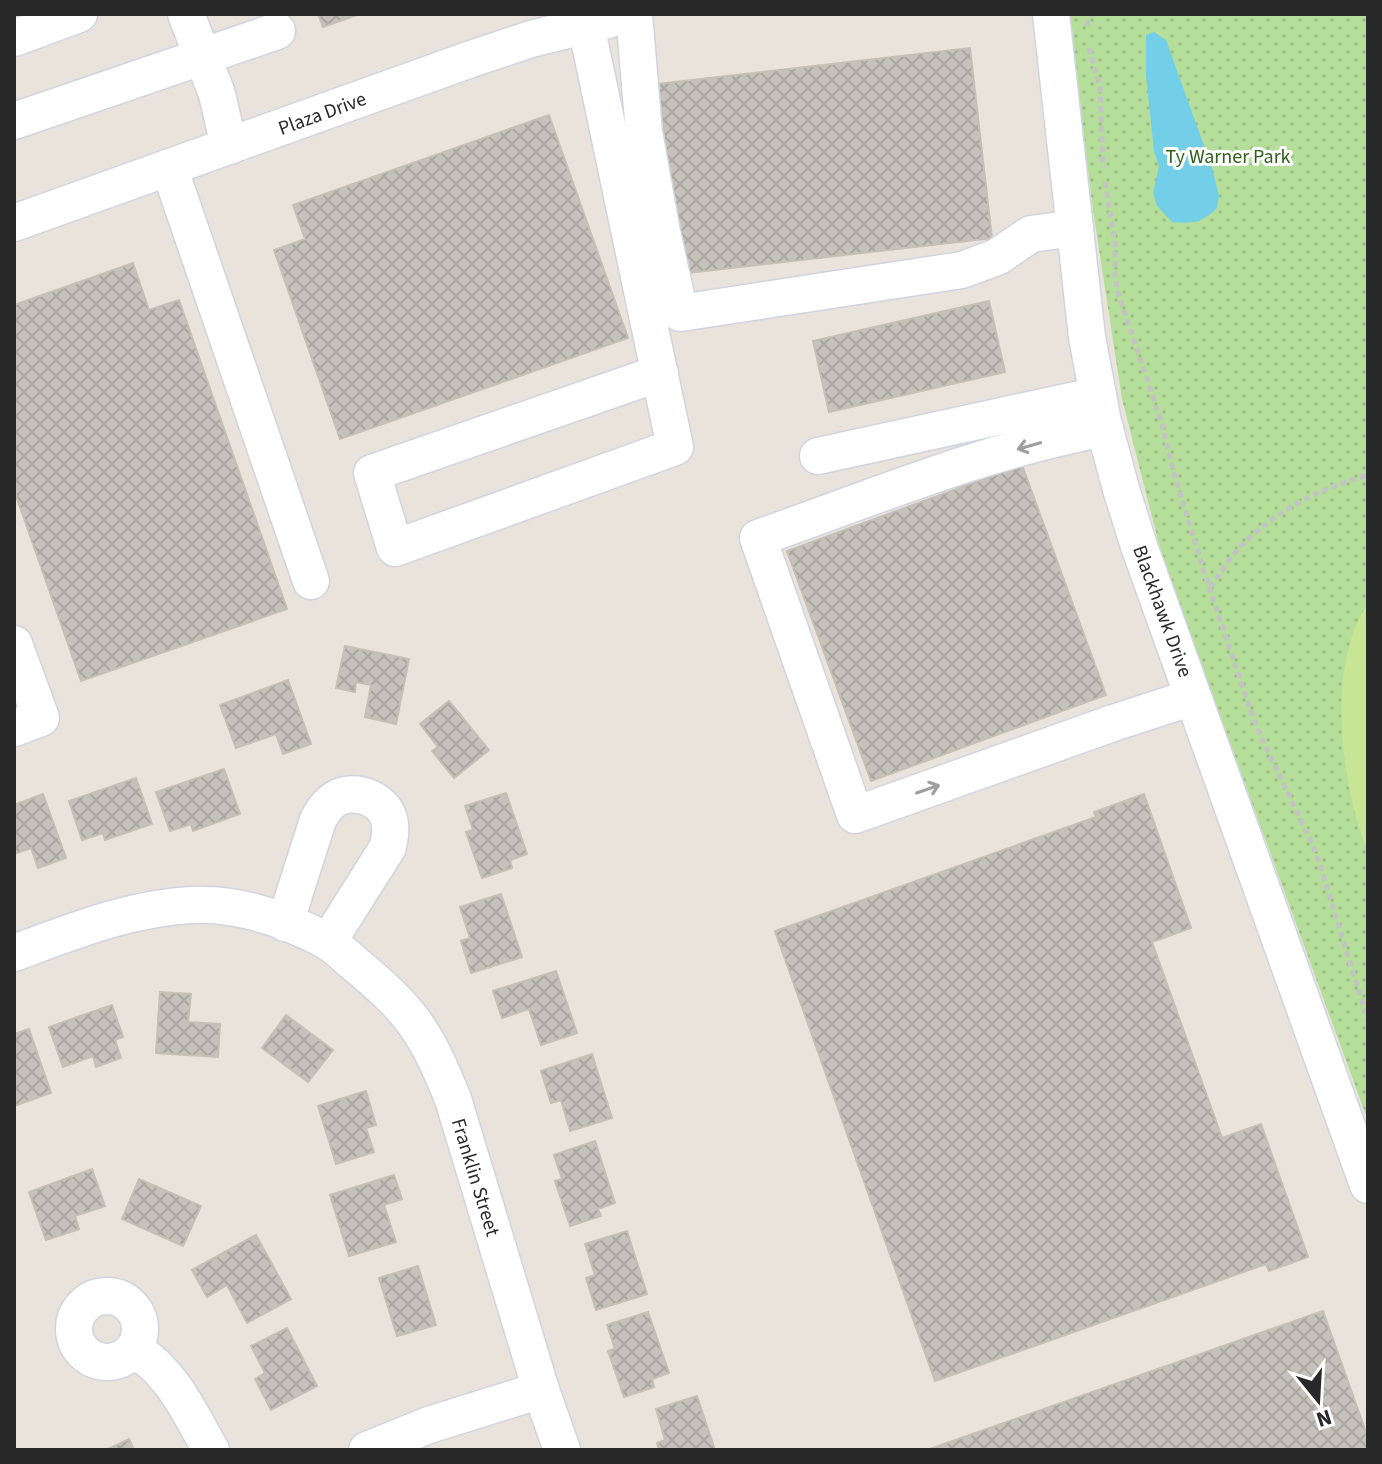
<svg xmlns="http://www.w3.org/2000/svg" width="1382" height="1464" font-family="'Source Sans 3',sans-serif">
	<defs>
		<pattern id="green-dots" width="8" height="8" patternUnits="userSpaceOnUse" patternTransform="scale(2)"><rect width="8" height="8" fill="#b5de9a"/><path d="M2 2h.1M6 6h.1" fill="none" stroke="#9cbe85" stroke-width="1.8" stroke-linecap="round"/></pattern>
		<pattern id="building-cross-hatch" width="8" height="8" patternUnits="userSpaceOnUse" patternTransform="scale(2)"><rect width="8" height="8" fill="#c6c1ba"/><path d="M0 0l8 8M0 8l8-8" fill="none" stroke="#aaa6a0"/></pattern>
	</defs>
	<rect width="100%" height="100%" fill="#eae3db"/>
	<path fill="url(#green-dots)" d="M1071 14H1368V1121L1162 556 1122 399 1093 210 1069 24Z"/>
	<path fill="#c8e596" d="M1368 603V853C1341 785 1325 667 1368 603Z"/>
	<path fill="#73cfe7" d="M1154 32 1166 40 1212 168 1219 196 1217 208C1201 223 1193 224 1172 222L1157 206 1153 193 1159 166 1154 151 1146 76V35Z"/>
	<g fill="url(#building-cross-hatch)" stroke="#c5bfb5" stroke-width="2">
		<path d="M318 14H360L323 27Z"/>
		<path d="M970 48 992 238 680 274 658 84Z"/>
		<path d="M549 115 628 338 340 439 274 250 305 239 293 205Z"/>
		<path d="M133 263 149 310 179 300 287 609 81 681 14 490V305Z"/>
		<path d="M989 301 1005 372 829 412 813 341Z"/>
		<path d="M1022 465 1106 695 871 781 787 551Z"/>
		<path d="M345 646 409 659 396 724 365 717 371 685 356 682 355 692 336 688Z"/>
		<path d="M288 680 311 744 283 754 276 734 236 748 220 705Z"/>
		<path d="M449 701 489 750 454 778 432 751 438 747 420 724Z"/>
		<path d="M224 769 240 814 193 831 191 824 170 831 156 792Z"/>
		<path d="M136 778 152 824 105 840 103 833 82 840 69 801Z"/>
		<path d="M506 793 527 854 510 860 512 868 482 878 466 832 473 830 465 806Z"/>
		<path d="M43 794 66 858 38 868 31 848 14 854V805Z"/>
		<path d="M1144 794 1191 928 1152 942 1222 1138 1261 1124 1308 1257 1269 1271 1266 1264 935 1381 775 931 1096 817 1094 812Z"/>
		<path d="M501 894 522 957 471 973 461 941 470 938 460 907Z"/>
		<path d="M556 971 577 1033 541 1045 529 1009 502 1018 493 991Z"/>
		<path d="M160 992 191 994 188 1022 220 1024 218 1057 156 1053Z"/>
		<path d="M112 1005 123 1037 115 1040 121 1058 96 1067 93 1056 63 1067 49 1027Z"/>
		<path d="M286 1015 333 1050 308 1082 262 1048Z"/>
		<path d="M29 1029 51 1093 14 1106V1034Z"/>
		<path d="M592 1054 612 1118 570 1131 561 1100 551 1103 541 1071Z"/>
		<path d="M366 1091 376 1125 366 1128 374 1152 336 1164 318 1106Z"/>
		<path d="M595 1141 615 1203 598 1209 601 1216 570 1226 555 1181 562 1179 554 1155Z"/>
		<path d="M92 1169 105 1206 75 1216 79 1229 46 1240 29 1192Z"/>
		<path d="M394 1175 402 1199 384 1205 396 1242 349 1256 330 1195Z"/>
		<path d="M139 1179 201 1206 183 1246 122 1219Z"/>
		<path d="M627 1231 647 1294 596 1310 586 1278 595 1275 585 1244Z"/>
		<path d="M256 1235 291 1299 247 1323 227 1285 207 1297 192 1270Z"/>
		<path d="M418 1266 436 1325 397 1336 379 1278Z"/>
		<path d="M1323 1311 1368 1438V1450H927Z"/>
		<path d="M648 1312 669 1373 652 1379 654 1387 624 1397 608 1351 615 1349 607 1325Z"/>
		<path d="M287 1328 317 1386 271 1410 255 1379 265 1373 251 1346Z"/>
		<path d="M697 1396 715 1450H659L657 1443 665 1440 656 1409Z"/>
		<path d="M129 1439 134 1450H106Z"/>
	</g>
	<g fill="none" stroke-linecap="round" stroke-linejoin="round">
		<defs>
			<g id="minor">
				<path d="M186 14 217 94 229 146"/>
				<path d="M584 14 586 25 675 447 395 548 372 473 660 373"/>
				<path d="M634 14 644 132 662 232 680 313 962 270 997 257 1031 234 1075 228"/>
				<path d="M1051 14 1087 337 1103 422 1121 489 1139 546 1368 1185"/>
				<path d="M14 38 79 14"/>
				<path d="M14 121 277 31"/>
				<path d="M169 167 311 581"/>
				<path d="M14 223 471 59 531 39 608 20"/>
				<path d="M1105 428C986 450 872 498 758 538L855 815 1113 723 1193 697"/>
				<path d="M818 456 1098 395"/>
				<path d="M14 644 41 718 14 728"/>
				<path d="M285 923 318 820C323 810 329 802 339 797 357 790 380 798 388 816 392 826 390 837 388 847L328 942"/>
				<path d="M14 953C71 932 130 908 191 905 237 902 284 919 325 940 336 946 345 956 354 963 377 983 401 1002 418 1028 433 1050 443 1075 453 1099L541 1390 562 1450"/>
				<circle cx="107" cy="1329" r="33"/>
				<path d="M132 1351C137 1354 144 1356 149 1360 177 1383 193 1419 211 1450"/>
				<path d="M367 1450 429 1425 541 1390"/>
			</g>
		</defs>
		<use href="#minor" stroke="#d0d4e1" stroke-width="39"/>
		<g stroke="#c3c3c3" stroke-width="5" stroke-dasharray="6 4" stroke-linecap="butt">
			<path d="M1086 26 1091 14"/>
			<path d="M1089 48 1100 87 1103 168"/>
			<path d="M1105 182 1115 243V277L1118 293 1162 424 1173 470 1205 575 1256 726 1313 846 1320 865 1368 1021"/>
			<path d="M1210 587C1220 574 1229 559 1240 547 1276 510 1319 489 1368 475"/>
		</g>
		<use href="#minor" stroke="#fff" stroke-width="36"/>
	</g>
	<defs><path id="oneway-shaft" d="M-6 0H5M1.5-3L5.5 0L1.5 3" fill="none" stroke-width="1.6" stroke-linecap="round" stroke-linejoin="round" transform="scale(2)"/></defs>
	<g stroke="#9f9f9f">
		<use href="#oneway-shaft" transform="translate(1029 446) rotate(164)"/>
		<use href="#oneway-shaft" transform="translate(928 789) rotate(-19)"/>
	</g>
	<g text-anchor="middle" stroke-width="6" stroke-linejoin="round" paint-order="stroke">
		<g font-size="20" fill="#292929" stroke="#fff">
			<text transform="translate(322 113) rotate(-20)" y="7">Plaza Drive</text>
			<text transform="translate(1163 611) rotate(70)" y="7">Blackhawk Drive</text>
			<text transform="translate(476 1177) rotate(73)" y="7">Franklin Street</text>
		</g>
		<g font-size="20" fill="#2f611d" stroke="#fff">
			<text x="1228" y="163">Ty Warner Park</text>
		</g>
	</g>
	<rect width="1382" height="1464" fill="none" stroke="#292929" stroke-width="32"/>
	<g transform="translate(1318 1400) rotate(162)" stroke="#ffffff" stroke-width="6" paint-order="stroke">
	<path d="M0-6L14 30L0 20L-14 30Z" fill="#292929"/>
	<text y="-12" font-size="22" font-weight="bold" text-anchor="middle" fill="#292929">N</text>
	</g>
</svg>
